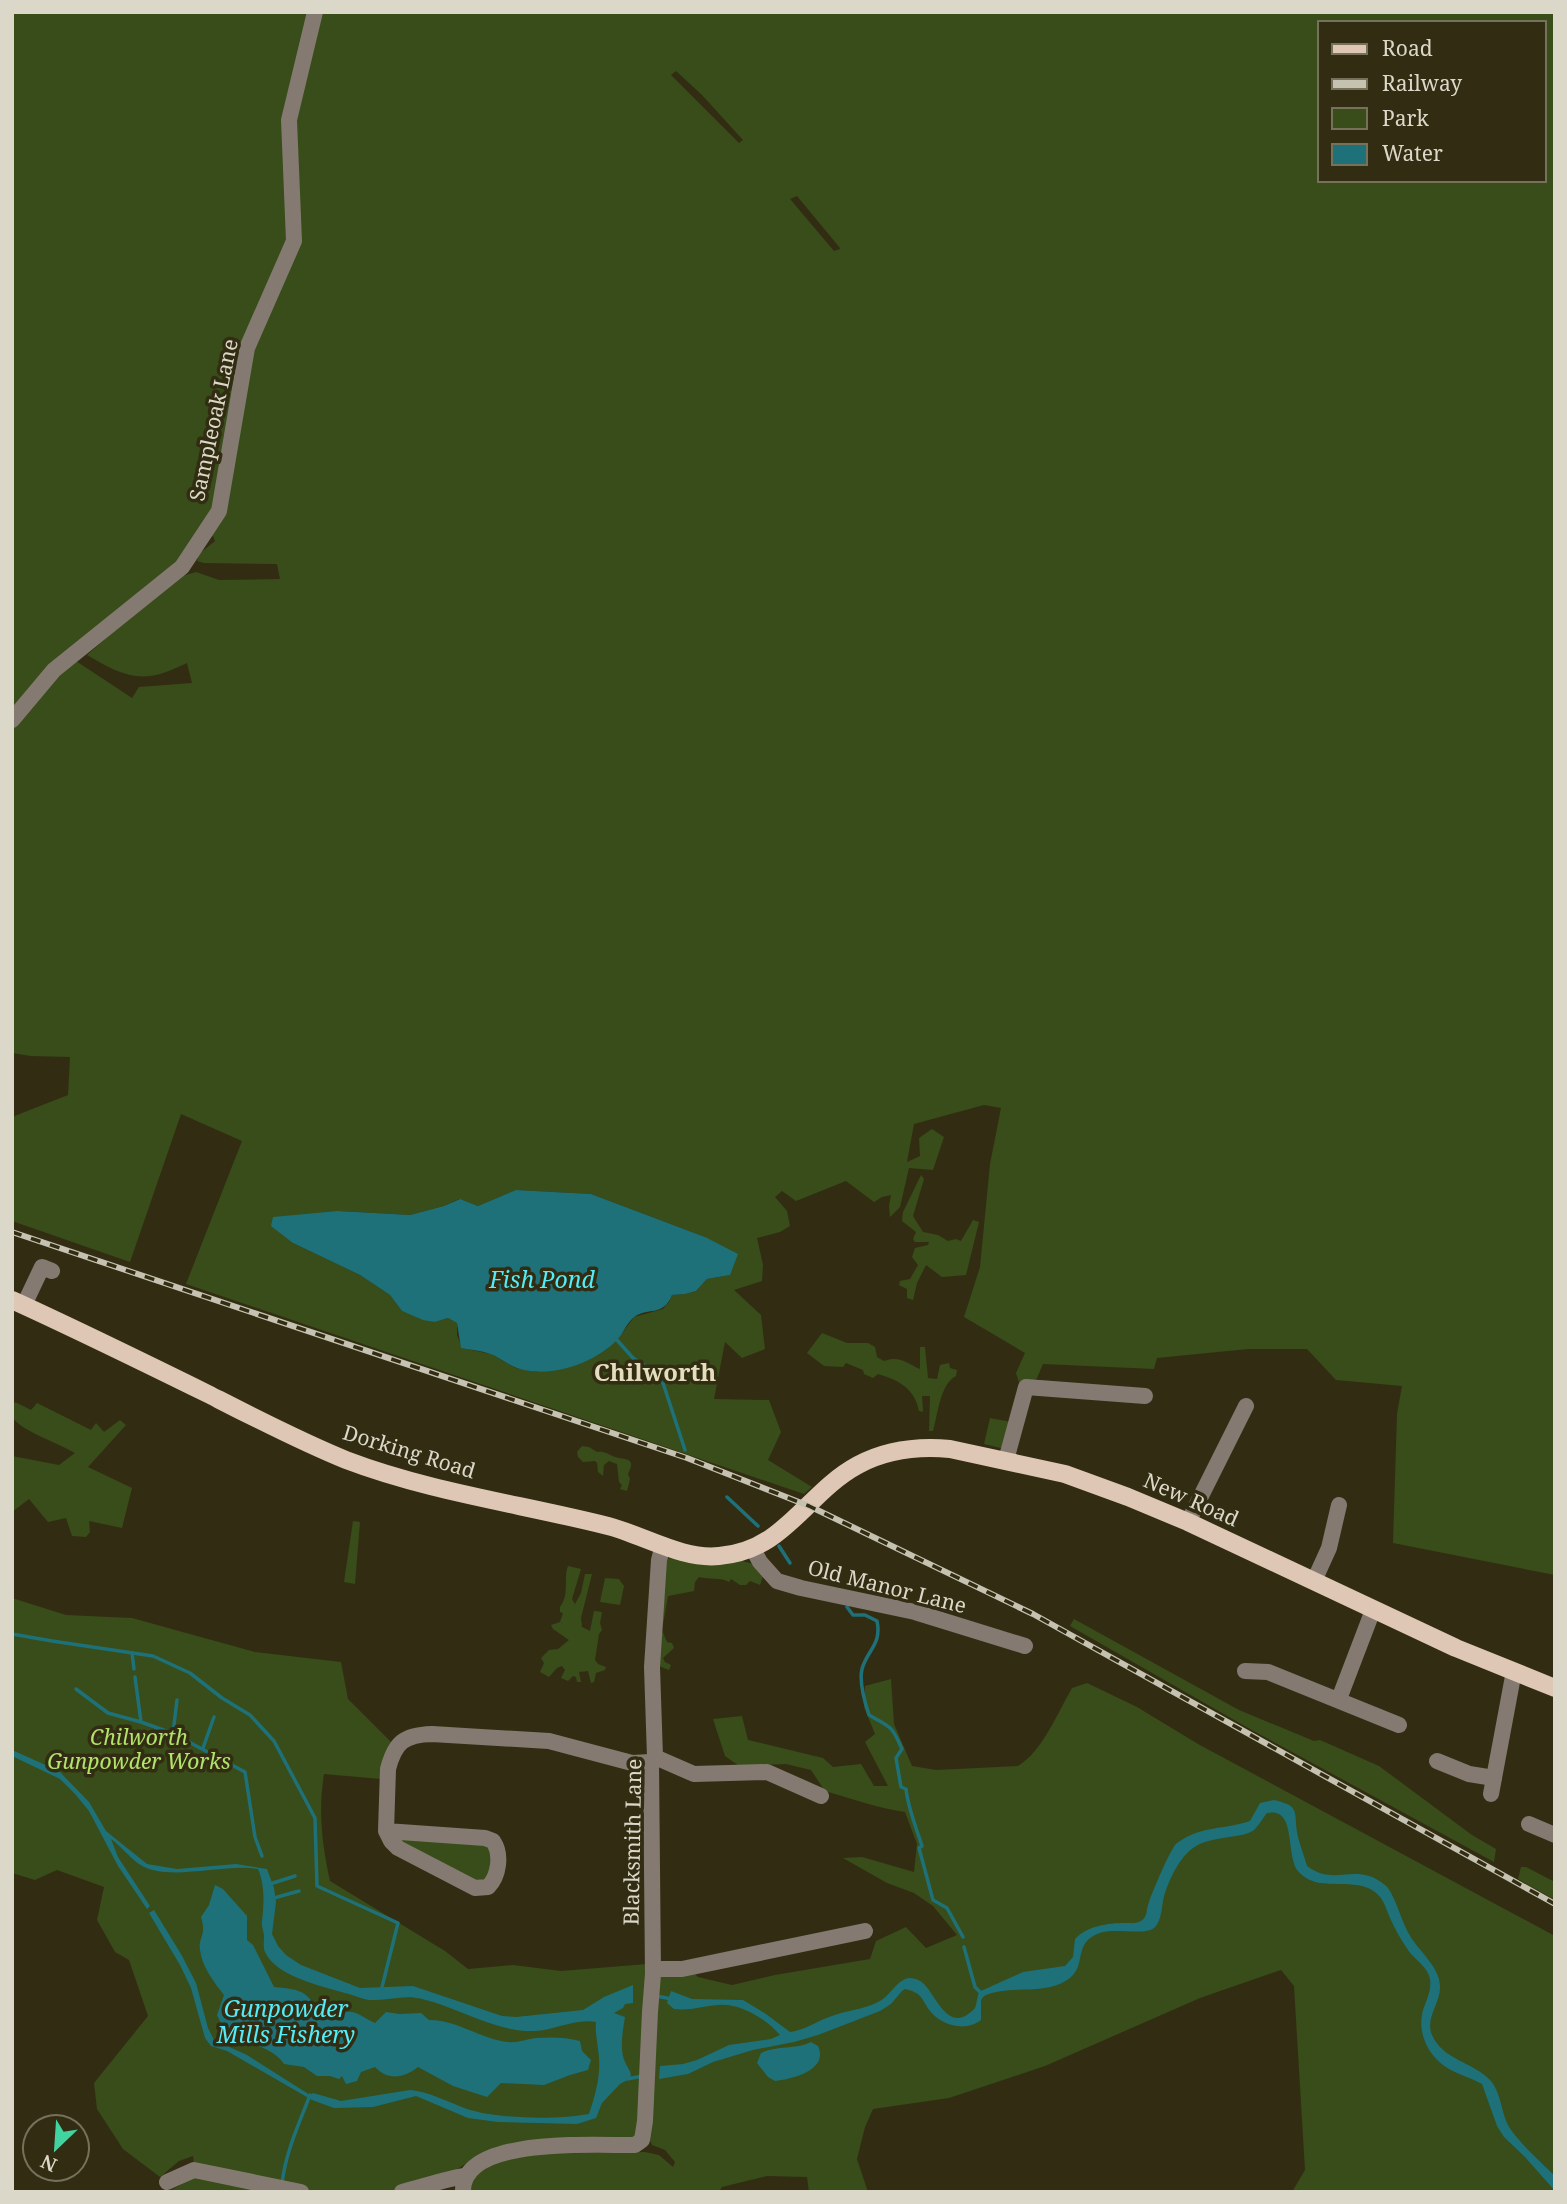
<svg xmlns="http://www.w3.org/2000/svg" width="1567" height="2204" font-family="'Noto Serif',serif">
	<rect width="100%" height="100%" fill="#322d12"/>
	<g fill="#384d19" fill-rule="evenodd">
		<path d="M12 12H1555V1575L1393 1543 1397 1414 1402 1386 1336 1380 1307 1349H1248L1157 1358 1154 1369 1043 1364 1037 1378 1022 1392 1016 1373 1025 1353 964 1317 980 1267 990 1164 1001 1108 984 1105 914 1124 907 1162 920 1156 919 1138 932 1129 944 1137 933 1170 909 1168 900 1207 890 1217 889 1206 891 1195 882 1197 874 1202 846 1181 796 1201 782 1191 775 1197 787 1211 790 1226 780 1232 757 1238 763 1265 762 1281 734 1290 761 1315 765 1349 742 1358 725 1342 714 1399 769 1400 781 1432 768 1460 812 1487 804 1494 186 1284 242 1141 181 1114 130 1262 12 1221V1117L68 1095 70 1057 31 1056 12 1053V714L52 678 76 661 132 698 139 687 192 683 187 663C176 668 162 675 150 676 127 679 106 666 87 655L175 578 196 572 219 580 280 579 277 564 204 563 197 561 199 554 215 541 213 536 51 665 12 709ZM1320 23H1544V180H1320ZM676 71 702 95 743 140 739 143 671 75ZM797 196 840 248V249L834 251 790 199ZM516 1190 591 1194 705 1237 730 1275 707 1279 696 1291 685 1294 672 1295 669 1302 663 1309 634 1317 617 1340 570 1367 537 1372 516 1368 491 1354 462 1348 457 1335V1323L448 1318 435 1322 402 1311 390 1295 360 1275 293 1243 338 1211 410 1215 444 1206 459 1199 478 1206Z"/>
		<path d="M921 1175 924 1179 913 1216 923 1232 938 1235 948 1241 956 1239 961 1241 973 1220 979 1222 966 1275 942 1277 926 1265 917 1283 913 1300 907 1298V1289L899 1285 900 1281 910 1279 918 1265 912 1257 915 1248 928 1245 929 1242H915L913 1239 916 1232 902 1221 903 1212Z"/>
		<path d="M822 1333 847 1343H868L875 1347 877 1357 884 1361C899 1355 907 1363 920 1369V1347H925L928 1378 937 1379 940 1365 949 1363 950 1368 957 1370 956 1376C940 1384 938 1414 933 1431H929L930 1396H922L923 1412 919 1411C915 1389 899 1380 878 1374L873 1378 864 1374 863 1370 846 1363 843 1367 824 1366 807 1353Z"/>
		<path d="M15 1402 31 1410 37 1403 91 1430 96 1423 104 1432 120 1420 126 1425 88 1467 132 1488 122 1528 89 1521 90 1532 86 1537 72 1536 66 1518 48 1522 29 1499 12 1512V1456L59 1465 75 1453C62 1445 20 1430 13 1418 12 1415 12 1409 12 1406Z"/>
		<path d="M990 1418 1011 1422 1005 1449 984 1444Z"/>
		<path d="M582 1446 589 1447 597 1452C605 1451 607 1454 615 1457 625 1460 637 1457 628 1474L630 1479 627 1491 620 1489 622 1485 619 1482 617 1464 609 1461 604 1465 603 1476 598 1472 597 1463 595 1461 583 1462 578 1457 577 1452Z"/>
		<path d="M353 1521 360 1522 355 1584 344 1582Z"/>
		<path d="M673 1558 738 1560 766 1567 760 1585 750 1581 746 1585H740L731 1579 729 1582C721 1577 709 1580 699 1577L695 1582 694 1591 668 1596 662 1630 667 1642 672 1643 674 1648 663 1658 665 1662 671 1665 669 1670 656 1665 662 1559Z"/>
		<path d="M568 1566 581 1569 572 1599 575 1604 581 1593 585 1574H592L581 1618 582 1627 590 1631 594 1611 602 1612 600 1623 602 1630 599 1634 595 1660 598 1664 606 1667 605 1670 596 1673 594 1682 591 1683 588 1671 579 1672 581 1682H577L576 1677 573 1676 568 1681 561 1678 565 1670 562 1666 557 1668 549 1677 540 1672 544 1663 541 1658 549 1650 558 1649 569 1640 553 1629 551 1625 560 1622 563 1613 560 1612V1607C570 1594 563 1579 568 1566Z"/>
		<path d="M605 1578 619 1579 624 1586 620 1605 600 1602Z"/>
		<path d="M12 1598 66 1615 132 1618 255 1652 341 1662 348 1699 391 1742 381 1779 324 1774C318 1810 322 1845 330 1881L445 1951 468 1969 513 1965 561 1971 647 1964 649 1986 636 2138 499 2150 471 2160 423 2192H168L195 2177 193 2156 179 2161 160 2177 123 2149 97 2109 94 2083 148 2016 129 1960 115 1952 97 1920 104 1887 57 1870 35 1880 12 1873Z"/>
		<path d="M1074 1619 1239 1710 1314 1741 1320 1740 1379 1766 1472 1835 1496 1849 1494 1862 1250 1729 1070 1626Z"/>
		<path d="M891 1679 894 1724 912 1766 936 1770 1018 1766C1042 1752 1058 1712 1072 1688L1087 1683 1137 1707 1198 1744 1555 1936V2192H1292L1305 2170 1294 1986 1281 1970 1200 1998 1045 2066 949 2098 873 2109 865 2127 857 2159 868 2192H809L807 2177 767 2176 722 2187 719 2192H465L479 2171 521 2154 645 2152 659 2155 673 2167 675 2162 665 2150 652 2145 649 2138 657 1974 691 1970 698 1977 732 1985 775 1975 870 1959 876 1941 906 1927 926 1948 957 1935 933 1906 914 1893 887 1883 843 1858 862 1857 914 1872 917 1844 905 1812C878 1808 852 1799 825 1791L811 1770 786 1764 739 1766 725 1756 713 1719 742 1716 748 1740 823 1758 833 1767 861 1764 874 1786H888L865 1742 875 1734 864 1707 865 1686Z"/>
		<path d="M402 1838 486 1842 494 1850 487 1880 474 1882 401 1843Z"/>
		<path d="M1521 1867H1526L1555 1882V1900L1518 1879Z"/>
	</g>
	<g fill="#1e7179">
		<path d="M516 1190 591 1194 705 1237 738 1254 730 1275 707 1279 696 1291 685 1294 672 1295C663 1318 647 1306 633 1318 626 1324 623 1334 617 1340 593 1364 550 1379 517 1368 509 1365 501 1359 493 1355 484 1351 472 1350 461 1348L457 1323 448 1318 435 1322 423 1320 402 1311 390 1295 360 1275 293 1243 271 1226 273 1217 338 1211 410 1215 444 1206 460 1199 478 1206Z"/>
		<path d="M12 1750 59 1771 89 1802 106 1831 147 1864 177 1869 236 1864 267 1869 274 1888 276 1902 272 1934 278 1946 286 1955 301 1965 360 1988 413 1986 502 2016 516 2017 583 2010 604 1997 633 1985V2003L625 2004 623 2008 614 2013 625 2017C623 2030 619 2049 625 2062 628 2069 631 2070 631 2078L620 2084 602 2103 596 2118 577 2124 498 2122 468 2118 416 2096 373 2107 334 2108 312 2100 227 2051 211 2046 205 2038 191 1988 180 1965 149 1913 154 1910 181 1954 196 1983 208 2028 214 2040 247 2055 310 2095 313 2093 341 2101 410 2090C430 2092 448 2102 467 2109 498 2119 557 2120 589 2114 596 2093 602 2072 598 2049 597 2039 595 2032 596 2022 575 2018 556 2030 534 2031 494 2032 460 2008 422 1999 405 1994 387 2001 369 2000 363 1999 356 1996 349 1994 325 1987 276 1977 265 1952 263 1947 264 1942 264 1936 264 1931 261 1926 262 1921 264 1905 265 1885 258 1869 225 1863 166 1883 139 1864 129 1857 121 1846 111 1839L118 1857 150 1906 147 1909 118 1866 89 1811 75 1794 60 1779 12 1756Z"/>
		<path d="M1274 1800C1300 1806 1294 1811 1297 1832 1299 1843 1304 1855 1307 1866 1336 1888 1356 1860 1386 1886 1394 1893 1402 1922 1409 1934 1418 1951 1441 1967 1440 1988 1440 2004 1425 2018 1432 2035 1443 2060 1473 2062 1490 2080 1501 2092 1501 2111 1508 2125 1516 2140 1542 2163 1555 2176V2191L1525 2157 1504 2137 1497 2126 1482 2084C1472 2078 1459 2075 1449 2069 1430 2058 1418 2036 1422 2015 1424 2003 1432 1993 1430 1979 1428 1967 1415 1960 1408 1950 1401 1940 1395 1929 1390 1918 1387 1911 1385 1904 1381 1898 1360 1871 1320 1897 1298 1871 1285 1854 1297 1807 1267 1813 1263 1818 1259 1825 1254 1830 1243 1839 1211 1835 1193 1848 1180 1857 1170 1878 1165 1893 1161 1904 1163 1920 1154 1928 1144 1936 1113 1927 1097 1934 1072 1945 1088 1967 1067 1980 1044 1996 1010 1984 984 1996L981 2000V2020C966 2032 942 2026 930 2011 921 1999 923 1993 905 1989L902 1991 891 2004 880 2011 818 2035 794 2042 753 2050 713 2062 688 2074 659 2079 660 2066 683 2064 697 2060 729 2045 771 2039 780 2035C765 2018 740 2003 718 2005 703 2006 690 2011 674 2009L667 2003 671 1991 692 1999 743 2000 766 2014 790 2032C805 2030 815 2022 829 2017 846 2010 864 2010 880 2001 891 1995 897 1979 910 1978 915 1978 920 1980 924 1984 935 1995 947 2028 967 2015 968 2014 974 2010 975 2008 977 2003 977 1997 979 1992L983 1990 1023 1972 1065 1966 1073 1957 1075 1939C1087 1926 1108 1923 1125 1923 1131 1923 1136 1924 1141 1921 1148 1917 1146 1909 1149 1902 1152 1893 1171 1847 1177 1843 1202 1825 1224 1830 1250 1821L1260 1803Z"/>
		<path d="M215 1885 223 1889 247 1916V1940L253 1945 274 1987C304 1990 305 1990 323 2017L331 2019C352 2005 356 2014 375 2023L386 2012 399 2014 421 2013 429 2020C458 2020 480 2039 508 2042 517 2043 527 2039 536 2038 551 2037 566 2037 580 2041L582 2051 591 2060 588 2070 570 2075 544 2085 501 2083 487 2097 453 2086 418 2067C404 2078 388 2081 375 2067L361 2072 357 2081 346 2084 342 2076 339 2079 330 2076H317L304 2067 284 2064C272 2045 242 2044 226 2029 222 2026 219 2019 217 2015L224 1995C214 1982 202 1967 200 1950 198 1937 207 1936 201 1917L209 1905Z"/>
		<path d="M811 2042 818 2046C829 2070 793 2079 775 2081L768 2077 757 2063 761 2053C777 2045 795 2050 811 2042Z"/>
	</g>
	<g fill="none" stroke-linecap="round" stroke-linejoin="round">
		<g stroke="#1e7179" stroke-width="3.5">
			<path d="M617 1340 633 1358 652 1370 663 1383 685 1450"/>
			<path d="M727 1497 758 1526"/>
			<path d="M779 1546 790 1563"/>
			<path d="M847 1607 853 1615H865L877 1621C882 1645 867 1650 862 1669 859 1682 865 1703 869 1715 891 1728 891 1724 902 1749L896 1758 901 1787 906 1789C908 1808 916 1827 922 1846L919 1848 933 1900 947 1908 963 1937"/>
			<path d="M12 1634 52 1641 153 1656 190 1673 222 1698 250 1715 274 1741 315 1818 317 1886 398 1923 381 1991"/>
			<path d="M132 1653 134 1669"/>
			<path d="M135 1677 141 1722 172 1733 245 1772 255 1837 262 1856"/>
			<path d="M76 1689 108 1713 141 1722"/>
			<path d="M173 1733 177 1700"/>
			<path d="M203 1748 214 1717"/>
			<path d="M270 1884 295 1876"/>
			<path d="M274 1898 299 1891"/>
			<path d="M964 1947 975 1987 981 1993"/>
			<path d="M656 1996 672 1999"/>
			<path d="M627 2079 643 2076"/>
			<path d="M282 2183C286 2151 299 2124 310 2095"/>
		</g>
		<g stroke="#857a71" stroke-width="16">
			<path d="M12 720 54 670 182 567 219 511 247 348 294 241 289 120 315 12"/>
			<path d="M24 1305 42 1267 52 1271"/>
			<path d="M1006 1460 1026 1387 1145 1396"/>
			<path d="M1188 1522 1246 1406"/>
			<path d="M753 1549 760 1562 777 1581 801 1588 915 1612 1025 1646"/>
			<path d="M1314 1581 1329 1548 1339 1505"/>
			<path d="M1245 1671 1268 1672 1399 1725"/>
			<path d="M1339 1699 1373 1610"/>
			<path d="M655 1757 694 1774 767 1772 821 1796"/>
			<path d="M1437 1761 1469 1774 1494 1778"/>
			<path d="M1491 1794 1514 1671"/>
			<path d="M1529 1824 1555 1835"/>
			<path d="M386 1831 485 1838 493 1841C502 1854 499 1876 488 1887L475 1888 398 1848 391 1841 386 1831 388 1769C395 1742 404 1735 432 1734L549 1741 632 1763 651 1762"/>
			<path d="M653 1969H682L865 1931"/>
			<path d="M167 2182 194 2170 301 2192"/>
			<path d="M402 2192C423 2187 444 2179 465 2176"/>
			<path d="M463 2192C461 2135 598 2146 635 2145L642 2140 645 2121 650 2012 653 1974 651 1762 655 1757 652 1667 659 1560 663 1545"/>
		</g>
		<path stroke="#dfc7b5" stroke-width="18" d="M12 1300C78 1330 143 1362 208 1394 253 1417 299 1441 346 1460 430 1492 521 1504 608 1526 643 1535 683 1560 719 1556 785 1551 806 1493 858 1465 886 1450 918 1446 950 1449L1065 1474 1128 1497 1188 1522 1456 1648 1555 1688"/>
		<defs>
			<path id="rail" d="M12 1232 687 1458 809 1506 1033 1614 1555 1904"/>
		</defs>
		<use href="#rail" stroke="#c5c2b1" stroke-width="6"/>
		<use href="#rail" stroke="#322d12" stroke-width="3.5" stroke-dasharray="10" stroke-linecap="butt"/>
	</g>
	<g text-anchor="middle" stroke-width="7" stroke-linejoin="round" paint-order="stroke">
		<g font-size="21" fill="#dbd8c9" stroke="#322d12">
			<text transform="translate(214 420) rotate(-78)" y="7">Sampleoak Lane</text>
			<text transform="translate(409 1452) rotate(17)" y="7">Dorking Road</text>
			<text transform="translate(1191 1500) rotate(24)" y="7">New Road</text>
			<text transform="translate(887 1587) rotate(14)" y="7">Old Manor Lane</text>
			<text transform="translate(633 1842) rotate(-89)" y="7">Blacksmith Lane</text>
		</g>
		<g font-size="21" font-style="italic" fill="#b2e46c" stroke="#322d12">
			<text x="139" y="1745">Chilworth<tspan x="139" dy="24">Gunpowder Works</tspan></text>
		</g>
		<g font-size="23" font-style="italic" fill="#53ecf9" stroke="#322d12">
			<text x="542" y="1288">Fish Pond</text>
			<text x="286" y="2017">Gunpowder<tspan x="286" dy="26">Mills Fishery</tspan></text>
		</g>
		<g font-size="24" font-weight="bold" fill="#e4debe" stroke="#322d12">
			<text x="655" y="1381">Chilworth</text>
		</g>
	</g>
	<rect width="1567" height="2204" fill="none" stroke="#dbd8c9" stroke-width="28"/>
	<rect x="1318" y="21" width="228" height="161" fill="#322d12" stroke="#76715b" stroke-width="2"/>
	<rect x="1332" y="44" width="35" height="10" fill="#dfc7b5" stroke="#76715b" stroke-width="2"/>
	<text x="1382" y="56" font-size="21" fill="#dbd8c9">Road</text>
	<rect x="1332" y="79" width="35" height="10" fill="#c5c2b1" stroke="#76715b" stroke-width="2"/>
	<text x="1382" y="91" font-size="21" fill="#dbd8c9">Railway</text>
	<rect x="1332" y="108" width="35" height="21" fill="#384d19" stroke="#76715b" stroke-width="2"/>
	<text x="1382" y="126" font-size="21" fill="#dbd8c9">Park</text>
	<rect x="1332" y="144" width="35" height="21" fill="#1e7179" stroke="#76715b" stroke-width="2"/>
	<text x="1382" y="161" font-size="21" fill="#dbd8c9">Water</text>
	<g transform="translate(56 2148) rotate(205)"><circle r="33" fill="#322d12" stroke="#76715b" stroke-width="2"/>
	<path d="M0-5L12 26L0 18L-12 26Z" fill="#42d4a0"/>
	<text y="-10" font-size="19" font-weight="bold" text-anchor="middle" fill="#dbd8c9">N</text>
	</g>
</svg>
